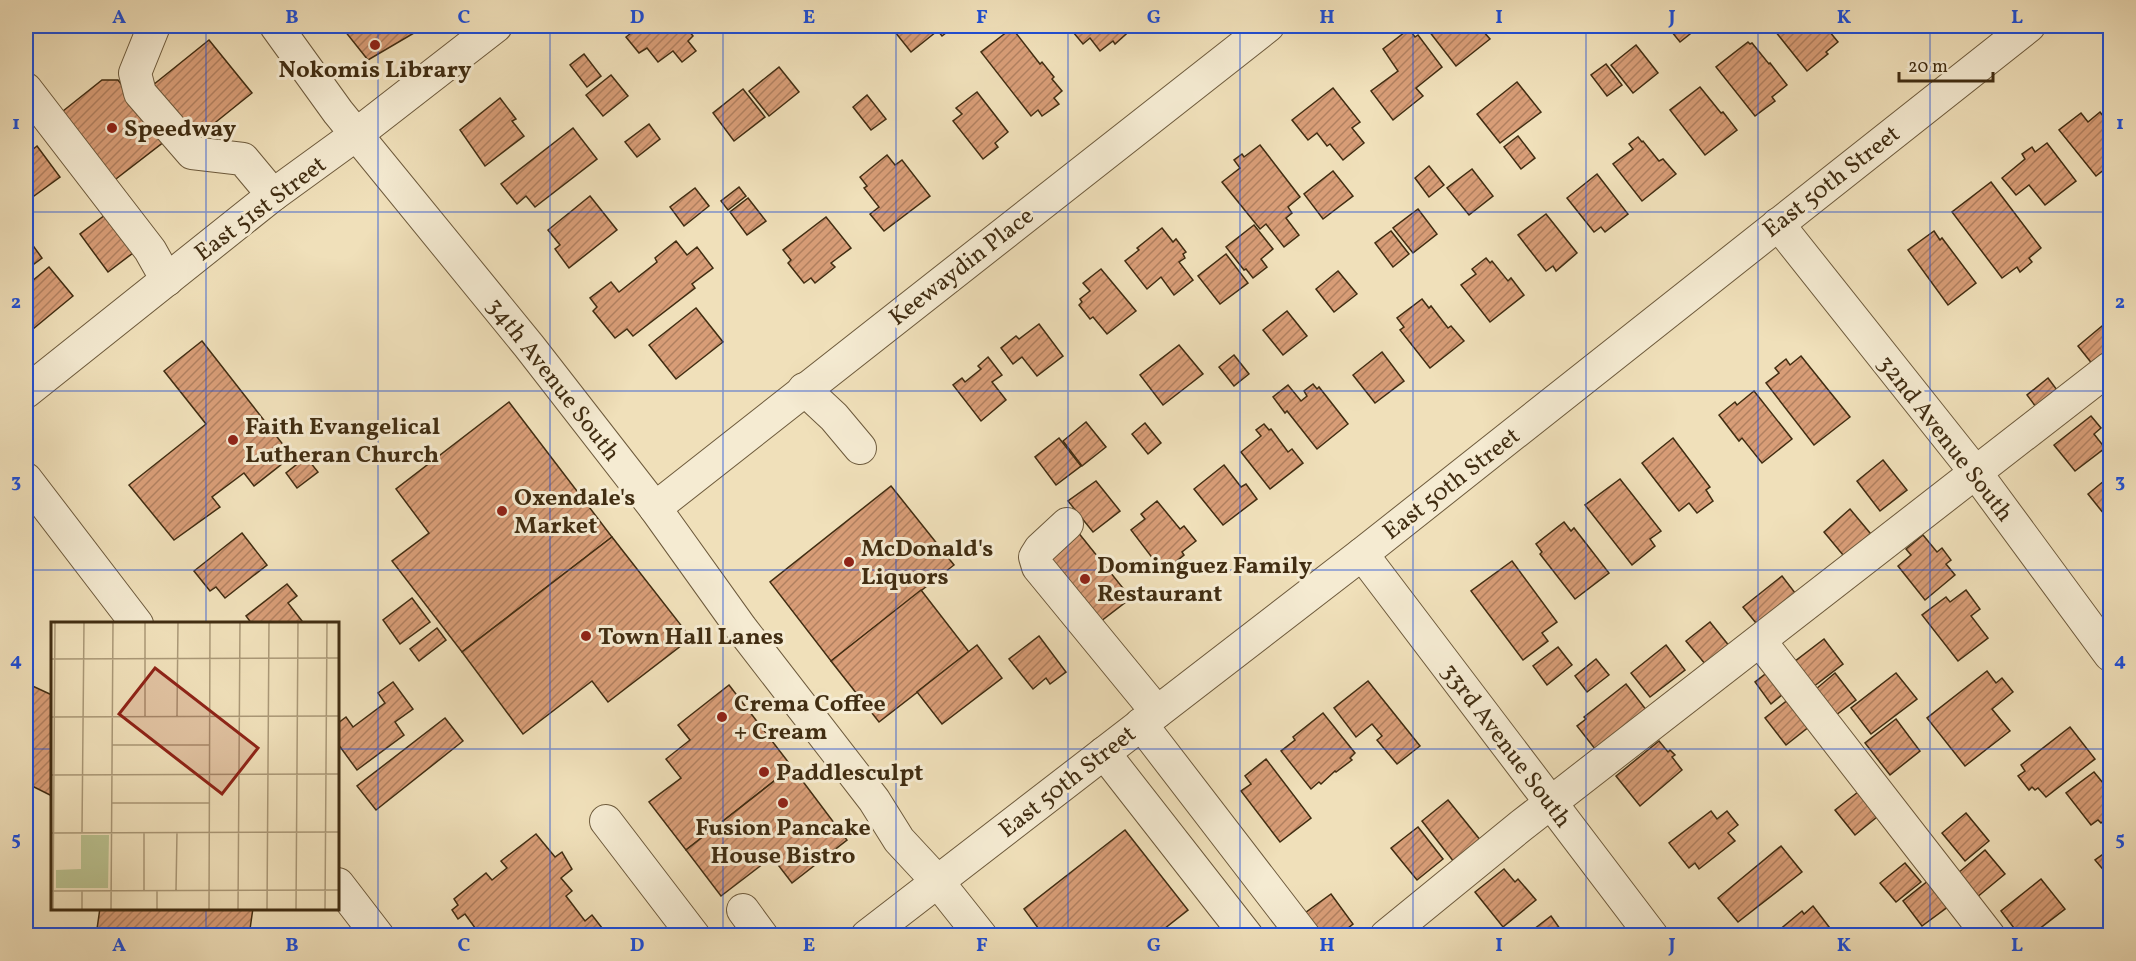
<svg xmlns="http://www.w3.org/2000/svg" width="2136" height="961" font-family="Vollkorn,serif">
	<defs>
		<pattern id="building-hatch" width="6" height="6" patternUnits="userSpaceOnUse" patternTransform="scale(1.5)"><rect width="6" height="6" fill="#d89d77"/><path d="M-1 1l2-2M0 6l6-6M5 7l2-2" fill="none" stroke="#b18060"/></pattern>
	</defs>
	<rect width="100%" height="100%" fill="#f0e0ba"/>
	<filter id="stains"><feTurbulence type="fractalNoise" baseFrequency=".00333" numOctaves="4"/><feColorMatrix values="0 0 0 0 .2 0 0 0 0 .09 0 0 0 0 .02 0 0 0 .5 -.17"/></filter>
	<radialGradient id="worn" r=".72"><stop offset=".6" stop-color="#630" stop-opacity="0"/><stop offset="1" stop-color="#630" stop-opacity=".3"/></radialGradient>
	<g fill="url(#building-hatch)" stroke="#412d12" stroke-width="1.5">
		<path d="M346 26H426L368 60 344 30Z"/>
		<path d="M640 26 643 30 649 26H685L693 36 688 41 696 51 682 62 673 51 658 62 647 48 639 53 626 37Z"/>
		<path d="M893 26H931L936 32 911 52 891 27Z"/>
		<path d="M934 26H955L942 36Z"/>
		<path d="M1068 26H1135L1115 44 1113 41 1100 51 1090 38 1083 44Z"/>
		<path d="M1425 26H1489L1483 31 1490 39 1456 66Z"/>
		<path d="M1667 26H1700L1680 42Z"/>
		<path d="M1771 26H1819L1821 27 1825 26 1838 42 1826 52 1828 54 1807 71Z"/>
		<path d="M1856 26H1872L1862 33Z"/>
		<path d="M1012 28 1040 64 1042 62 1054 77 1052 79 1062 91 1054 98 1059 104 1042 116 1038 110 1031 116 981 52Z"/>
		<path d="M1409 29 1415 37 1418 35 1442 67 1416 88 1423 96 1393 120 1371 91 1398 71 1383 49Z"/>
		<path d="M209 40 252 93 191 142 148 89Z"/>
		<path d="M1748 42 1750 44 1752 43 1769 64 1770 63 1787 85 1772 97 1775 101 1755 116 1716 67Z"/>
		<path d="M1636 45 1658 73 1633 93 1611 65Z"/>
		<path d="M584 54 601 76 587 87 570 65Z"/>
		<path d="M1606 64 1622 85 1607 96 1591 75Z"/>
		<path d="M779 67 799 92 769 116 749 91Z"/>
		<path d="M611 75 628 96 603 116 586 95Z"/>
		<path d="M102 80H118L165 141 112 182 58 115Z"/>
		<path d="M1517 82 1541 112 1500 143 1477 114Z"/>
		<path d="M1700 87 1721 113 1723 112 1737 130 1705 155 1670 110Z"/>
		<path d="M1333 88 1360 122 1352 128 1364 143 1343 160 1330 144 1327 146 1317 133 1308 140 1292 120Z"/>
		<path d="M743 89 765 117 734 141 713 113Z"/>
		<path d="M977 92 1008 132 995 143 998 147 983 159 953 121 962 114 956 108Z"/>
		<path d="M867 95 886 119 871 130 853 107Z"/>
		<path d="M500 98 516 119 512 121 524 136 485 166 460 130Z"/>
		<path d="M26 109 36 122 26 131Z"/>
		<path d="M2100 112 2110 125V165L2096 176 2059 130 2081 113 2088 122Z"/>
		<path d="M649 124 660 139 637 157 625 142Z"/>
		<path d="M573 128 597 159 535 207 526 196 517 204 501 184Z"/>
		<path d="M1518 136 1535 158 1521 169 1504 147Z"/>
		<path d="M1638 137 1642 142 1643 141 1659 161 1663 159 1676 174 1642 201 1613 164 1633 149 1629 144Z"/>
		<path d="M2047 143 2076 181 2045 205 2029 185 2016 195 2002 178 2025 159 2022 154 2032 147 2035 152Z"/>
		<path d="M1260 145 1300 197 1288 207 1292 213 1286 218 1299 235 1284 247 1266 224 1260 229 1222 182 1240 168 1234 160 1242 154 1244 157Z"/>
		<path d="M37 146 60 177 34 196 26 185V155Z"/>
		<path d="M887 155 895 165 902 160 930 196 884 231 870 214 879 207 864 188 867 186 860 177Z"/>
		<path d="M1429 166 1444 185 1429 197 1415 178Z"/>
		<path d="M1472 169 1493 196 1469 215 1447 188Z"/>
		<path d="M1333 171 1353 196 1323 219 1304 194Z"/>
		<path d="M1597 174 1628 214 1605 232 1601 227 1594 232 1567 198Z"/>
		<path d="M1991 182 2041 248 2029 258 2032 262 2020 272 2017 267 2002 278 1952 212Z"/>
		<path d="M739 187 746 196 728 210 721 201Z"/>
		<path d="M695 188 709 206 684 226 670 207Z"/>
		<path d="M590 196 617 230 569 268 555 249 560 245 548 230Z"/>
		<path d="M748 198 766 221 747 235 730 212Z"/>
		<path d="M1418 209 1437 234 1413 253 1393 228Z"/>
		<path d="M1546 214 1577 253 1556 271 1553 266 1546 271 1518 235Z"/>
		<path d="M105 215 133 253 108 272 80 234Z"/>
		<path d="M826 217 851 248 831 263 835 267 815 283 811 278 804 283 788 263 791 260 783 250Z"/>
		<path d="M1254 225 1273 249 1261 259 1267 267 1253 278 1246 269 1244 270 1226 247Z"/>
		<path d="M1162 228 1173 242 1176 239 1186 252 1183 254 1185 258 1179 262 1193 280 1174 295 1161 277 1147 289 1125 261 1139 250 1137 248Z"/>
		<path d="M1391 231 1409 254 1393 267 1375 243Z"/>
		<path d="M1934 231 1940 240 1942 238 1976 283 1948 305 1908 250Z"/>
		<path d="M26 236 42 258 26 270Z"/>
		<path d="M676 241 687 255 697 247 713 268 692 284 695 288 633 336 627 329 615 338 593 311 597 307 590 298 611 282 619 292 657 262 655 258Z"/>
		<path d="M1226 254 1248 283 1220 304 1198 276Z"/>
		<path d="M1486 258 1490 263 1492 261 1508 281 1511 278 1524 295 1490 322 1461 285 1476 274 1472 269Z"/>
		<path d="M49 267 73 296 33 329 26 321V286Z"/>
		<path d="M1101 269 1136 311 1107 334 1093 317 1090 319 1079 305 1082 302 1080 299 1090 291 1083 283Z"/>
		<path d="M1338 271 1357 294 1334 312 1316 289Z"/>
		<path d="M1422 299 1429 308 1431 306 1448 328 1451 326 1464 341 1430 368 1400 330 1404 327 1397 318Z"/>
		<path d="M696 308 723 342 676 379 649 345Z"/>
		<path d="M1287 311 1307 336 1283 355 1263 330Z"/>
		<path d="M1039 324 1063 356 1037 376 1022 357 1013 364 1001 348 1016 336 1019 339Z"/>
		<path d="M2102 326 2110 336V359L2097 370 2078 346Z"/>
		<path d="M202 341 292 456 254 486 244 473 212 497 220 507 174 540 129 485 206 424 164 371Z"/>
		<path d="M1179 345 1203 374 1163 405 1140 375Z"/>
		<path d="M1382 352 1404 381 1375 403 1353 375Z"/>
		<path d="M1234 355 1249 374 1234 386 1219 367Z"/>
		<path d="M1801 356 1850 417 1814 445 1766 383 1779 373 1775 368 1786 359 1790 365Z"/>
		<path d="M988 357 1002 375 992 382 1006 400 981 421 953 385 962 378 965 382 981 369 978 366Z"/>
		<path d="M2048 378 2060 394 2039 411 2027 395Z"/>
		<path d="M1313 384 1317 389 1319 387 1348 424 1317 449 1287 411 1285 413 1273 397 1288 385 1301 401 1307 396 1304 391Z"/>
		<path d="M1754 391 1792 439 1762 463 1742 438 1739 441 1719 415 1735 402 1737 405Z"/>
		<path d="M509 402 612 537 462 652 392 561 429 533 396 489Z"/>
		<path d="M2091 416 2101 428 2094 434 2105 448 2075 471 2054 445Z"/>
		<path d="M1086 422 1106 447 1082 466 1063 441Z"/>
		<path d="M1145 423 1161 443 1148 454 1132 434Z"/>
		<path d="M1264 424 1269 430 1271 429 1288 452 1292 449 1303 463 1270 489 1241 452 1261 436 1256 430Z"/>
		<path d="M1059 438 1081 466 1056 485 1035 457Z"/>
		<path d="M1673 438 1710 487 1706 490 1713 501 1697 513 1689 503 1679 511 1642 463Z"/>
		<path d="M306 457 318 472 297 488 286 473Z"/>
		<path d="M1883 460 1907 490 1880 511 1857 481Z"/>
		<path d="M1224 465 1241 487 1246 484 1257 499 1223 525 1194 489Z"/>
		<path d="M2110 476V509L2104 514 2088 494Z"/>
		<path d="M1620 479 1661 531 1650 539 1655 546 1632 565 1585 505Z"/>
		<path d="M1096 481 1120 511 1093 532 1068 501Z"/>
		<path d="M891 486 954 565 831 661 770 582Z"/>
		<path d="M1157 501 1180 529 1184 526 1196 541 1182 552 1184 555 1173 564 1170 560 1160 568 1131 530 1145 519 1141 514Z"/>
		<path d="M1850 509 1875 539 1848 561 1824 532Z"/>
		<path d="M1564 522 1571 531 1574 528 1609 573 1575 599 1540 554 1542 552 1536 544Z"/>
		<path d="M1077 531 1131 598 1092 628 1040 560Z"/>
		<path d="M242 533 267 565 225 598 216 587 210 591 194 571Z"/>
		<path d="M1923 535 1937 552 1942 548 1951 560 1946 564 1955 575 1925 600 1898 566 1911 555 1906 549Z"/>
		<path d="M612 537 691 638 608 702 592 681 523 734 462 652Z"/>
		<path d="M1512 561 1557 622 1542 633 1548 641 1523 660 1471 591Z"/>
		<path d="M1782 576 1799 598 1760 628 1743 607Z"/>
		<path d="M287 584 297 596 288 603 302 621 299 624H252L246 616Z"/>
		<path d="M921 590 969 652 879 722 831 661Z"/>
		<path d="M1966 590 1980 609 1971 616 1988 638 1958 661 1922 615 1946 597 1950 602Z"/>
		<path d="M412 598 430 622 400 644 383 620Z"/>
		<path d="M1710 622 1734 652 1711 671 1686 641Z"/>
		<path d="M437 628 446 640 419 661 410 649Z"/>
		<path d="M1039 636 1066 672 1050 684 1046 678 1033 689 1009 659Z"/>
		<path d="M1824 639 1843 664 1813 687 1794 662Z"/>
		<path d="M977 645 1002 678 942 724 917 692Z"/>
		<path d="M1666 645 1685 670 1650 697 1631 673Z"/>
		<path d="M1558 647 1572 665 1547 685 1533 666Z"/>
		<path d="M1596 659 1609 675 1587 692 1575 676Z"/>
		<path d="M1773 668 1789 689 1771 704 1755 682Z"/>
		<path d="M1987 671 1996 683 2002 678 2013 692 1992 709 2010 731 1965 766 1927 718Z"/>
		<path d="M1835 673 1856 700 1836 715 1816 689Z"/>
		<path d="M1896 673 1917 699 1871 734 1851 708Z"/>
		<path d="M1368 681 1420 746 1397 764 1377 740 1382 736 1372 724 1356 737 1334 708Z"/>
		<path d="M393 682 413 709 395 722 404 735 357 770 338 744V723L346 717 353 727 385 703 378 693Z"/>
		<path d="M26 683 52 695V796L26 783Z"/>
		<path d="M1626 684 1651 716 1599 754 1577 726 1586 719 1584 717Z"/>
		<path d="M729 685 792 767 686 850 649 802 681 778 666 759 690 740 678 725Z"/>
		<path d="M1794 695 1815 722 1786 745 1765 718Z"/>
		<path d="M1323 713 1355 753 1350 758 1352 760 1336 772 1335 771 1321 784 1319 782 1311 789 1281 751 1295 740 1293 737Z"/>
		<path d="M445 718 463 741 376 810 357 786Z"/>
		<path d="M1896 719 1920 751 1890 775 1865 743Z"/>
		<path d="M2070 727 2095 759 2046 797 2038 788 2035 790 2032 787 2029 790 2018 776 2025 771 2021 765Z"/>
		<path d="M1659 741 1668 752 1670 750 1675 755 1672 757 1682 770 1640 806 1616 776Z"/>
		<path d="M1266 759 1311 818 1280 842 1241 791 1251 784 1245 776Z"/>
		<path d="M792 767 847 840 792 883 772 857 721 896 686 850Z"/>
		<path d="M2094 772 2103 783 2108 779 2110 782V815L2101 823 2098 820 2091 825 2066 793Z"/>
		<path d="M1858 792 1877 817 1855 835 1835 810Z"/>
		<path d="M1448 800 1481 841 1454 862 1422 821Z"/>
		<path d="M1711 811 1717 819 1727 811 1738 825 1728 833 1735 841 1699 869 1695 863 1689 868 1669 843Z"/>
		<path d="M1966 813 1989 841 1965 861 1942 833Z"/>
		<path d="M1418 827 1443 859 1417 880 1391 848Z"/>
		<path d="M1125 830 1188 910 1155 936H1044L1024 909Z"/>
		<path d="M536 834 555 857 562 852 572 869 561 878 572 891 566 896 585 921 592 915 602 928 593 936H474L478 932 465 914 458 919 452 910 458 905 454 899 486 873 492 880 507 868 501 861Z"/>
		<path d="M2110 844V870L2106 873 2095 860 2106 852 2104 849Z"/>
		<path d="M1781 846 1802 872 1738 922 1718 898Z"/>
		<path d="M1985 850 2005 874 1976 898 1957 874Z"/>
		<path d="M1905 863 1921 882 1896 902 1880 883Z"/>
		<path d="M1504 869 1515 882 1518 879 1536 900 1503 927 1475 892Z"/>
		<path d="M2041 879 2065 909 2030 936H2020L2001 911Z"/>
		<path d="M1929 880 1949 906 1922 926 1903 901Z"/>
		<path d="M1331 894 1353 924 1338 936H1322L1305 913Z"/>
		<path d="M1813 906 1836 936H1772L1802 911 1804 914Z"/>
		<path d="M100 908H253L249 936H96Z"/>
		<path d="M1551 916 1565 936H1525Z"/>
	</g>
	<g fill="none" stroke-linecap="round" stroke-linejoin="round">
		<defs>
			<g id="minor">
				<path d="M154 26 135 73 140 93 192 153 243 159 273 195"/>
				<path d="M276 26 338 112 529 346 655 508 741 628 874 800 899 840 938 882 981 936"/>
				<path d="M26 89 150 250 167 280"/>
				<path d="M1778 224 1976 473 2110 655"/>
				<path d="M804 389 834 417 860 448"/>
				<path d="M26 392 273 195 357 134 496 26"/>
				<path d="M26 479 137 624"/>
				<path d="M655 508 1268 26"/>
				<path d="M1067 524 1040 549 1035 557 1038 567 1157 712"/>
				<path d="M1362 554 1652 936"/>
				<path d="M1760 641 1989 936"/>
				<path d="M1141 724 1304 936"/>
				<path d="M1104 753 1247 936"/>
				<path d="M606 821 694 936"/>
				<path d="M338 884 378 936"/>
				<path d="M743 910 762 936"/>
				<path d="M867 936 1362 554 2029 26"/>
				<path d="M1386 936 1522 825 2110 368"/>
			</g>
		</defs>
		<use href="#minor" stroke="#6d5a3c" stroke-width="34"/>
		<use href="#minor" stroke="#f5ebd2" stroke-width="32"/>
	</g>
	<path fill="none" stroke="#1d4ed8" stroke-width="1.5" stroke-opacity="0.55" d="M206 26V624M378 26V936M550 26V936M723 26V936M896 26V936M1068 26V936M1240 26V936M1413 26V936M1586 26V936M1758 26V936M1930 26V936M26 212H2110M26 391H2110M26 570H2110M26 749H52M338 749H2110M206 908V936"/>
	<g fill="#8f2418" stroke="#f5ebd2" stroke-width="2">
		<circle cx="375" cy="45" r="6"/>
		<circle cx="112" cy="128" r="6"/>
		<circle cx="233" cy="440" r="6"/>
		<circle cx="502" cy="511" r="6"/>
		<circle cx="849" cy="562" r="6"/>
		<circle cx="1085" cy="579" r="6"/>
		<circle cx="586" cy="636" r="6"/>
		<circle cx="722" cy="717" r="6"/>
		<circle cx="764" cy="772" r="6"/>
		<circle cx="783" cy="803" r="6"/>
	</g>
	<g text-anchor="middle" stroke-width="6" stroke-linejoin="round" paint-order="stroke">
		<g font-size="24" font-weight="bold" fill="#412d12" stroke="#f5ebd2" text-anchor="start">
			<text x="375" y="77" text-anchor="middle">Nokomis Library</text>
			<text x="124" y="136">Speedway</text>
			<text x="245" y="434">Faith Evangelical<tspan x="245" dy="28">Lutheran Church</tspan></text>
			<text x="514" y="505">Oxendale's<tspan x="514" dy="28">Market</tspan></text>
			<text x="861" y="556">McDonald's<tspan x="861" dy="28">Liquors</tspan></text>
			<text x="1097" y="573">Dominguez Family<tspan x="1097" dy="28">Restaurant</tspan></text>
			<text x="598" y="644">Town Hall Lanes</text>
			<text x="734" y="711">Crema Coffee<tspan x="734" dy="28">+ Cream</tspan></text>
			<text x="776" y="780">Paddlesculpt</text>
			<text x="783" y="835" text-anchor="middle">Fusion Pancake<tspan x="783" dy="28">House Bistro</tspan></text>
		</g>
		<g font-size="24" fill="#412d12" stroke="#f5ebd2">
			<text transform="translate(1831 181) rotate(-38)" y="8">East 50th Street</text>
			<text transform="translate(260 208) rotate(-37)" y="8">East 51st Street</text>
			<text transform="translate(961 266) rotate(-38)" y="8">Keewaydin Place</text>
			<text transform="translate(554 379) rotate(52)" y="8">34th Avenue South</text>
			<text transform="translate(1946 438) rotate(52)" y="8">32nd Avenue South</text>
			<text transform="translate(1451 483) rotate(-38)" y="8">East 50th Street</text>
			<text transform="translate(1507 745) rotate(53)" y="8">33rd Avenue South</text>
			<text transform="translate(1067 781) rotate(-38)" y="8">East 50th Street</text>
		</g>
	</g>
	<g transform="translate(51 622)">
		<rect width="288" height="288" fill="#f0e0ba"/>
		<path d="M30 213H58L57 266H5V248L30 247Z" fill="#bac290"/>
		<path fill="none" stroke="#aa9877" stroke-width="1.5" d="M0 37 288 36M94 94V0M126 94 127 0M0 95 288 94M61 123H158M0 153 288 152M61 181H158M31 210 33 0M0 211 288 210M93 268V210M125 268 126 210M0 269 288 268M2 288 4 0M31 288V269M60 288 62 0M106 288V268M158 288 159 0M187 288 189 0M216 288 218 0M245 288 247 0M274 288 276 0"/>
		<path fill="#8f2418" fill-opacity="0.15" stroke="#8f2418" stroke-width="3" d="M104 46 207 126 171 172 68 92Z"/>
		<rect width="288" height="288" fill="none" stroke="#412d12" stroke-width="3"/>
	</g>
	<rect width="2136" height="961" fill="none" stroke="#f0e0ba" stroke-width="66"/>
	<path d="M1899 72v9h94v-9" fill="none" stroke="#412d12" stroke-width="3"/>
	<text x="1908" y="72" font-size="18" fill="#412d12" stroke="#f5ebd2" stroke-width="4.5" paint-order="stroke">20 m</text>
	<rect x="33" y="33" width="2070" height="895" fill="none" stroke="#1d4ed8" stroke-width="2"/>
	<g font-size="20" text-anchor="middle" font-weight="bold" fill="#1d4ed8">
		<text x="119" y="23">A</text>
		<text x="292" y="23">B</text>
		<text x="464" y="23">C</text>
		<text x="637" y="23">D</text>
		<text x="809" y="23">E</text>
		<text x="982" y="23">F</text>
		<text x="1154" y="23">G</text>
		<text x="1327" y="23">H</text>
		<text x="1499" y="23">I</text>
		<text x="1672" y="23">J</text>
		<text x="1844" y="23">K</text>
		<text x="2017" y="23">L</text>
		<text x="16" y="129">1</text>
		<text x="2120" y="129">1</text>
		<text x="16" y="308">2</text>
		<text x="2120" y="308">2</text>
		<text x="16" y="487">3</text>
		<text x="2120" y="487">3</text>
		<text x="16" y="666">4</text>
		<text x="2120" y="666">4</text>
		<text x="16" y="845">5</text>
		<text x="2120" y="845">5</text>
		<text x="119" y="951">A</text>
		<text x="292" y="951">B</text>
		<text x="464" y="951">C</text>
		<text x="637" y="951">D</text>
		<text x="809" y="951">E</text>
		<text x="982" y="951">F</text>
		<text x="1154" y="951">G</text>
		<text x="1327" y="951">H</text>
		<text x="1499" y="951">I</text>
		<text x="1672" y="951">J</text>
		<text x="1844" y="951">K</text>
		<text x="2017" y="951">L</text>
	</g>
	<rect width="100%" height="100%" filter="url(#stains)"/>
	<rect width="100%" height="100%" fill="url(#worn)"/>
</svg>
